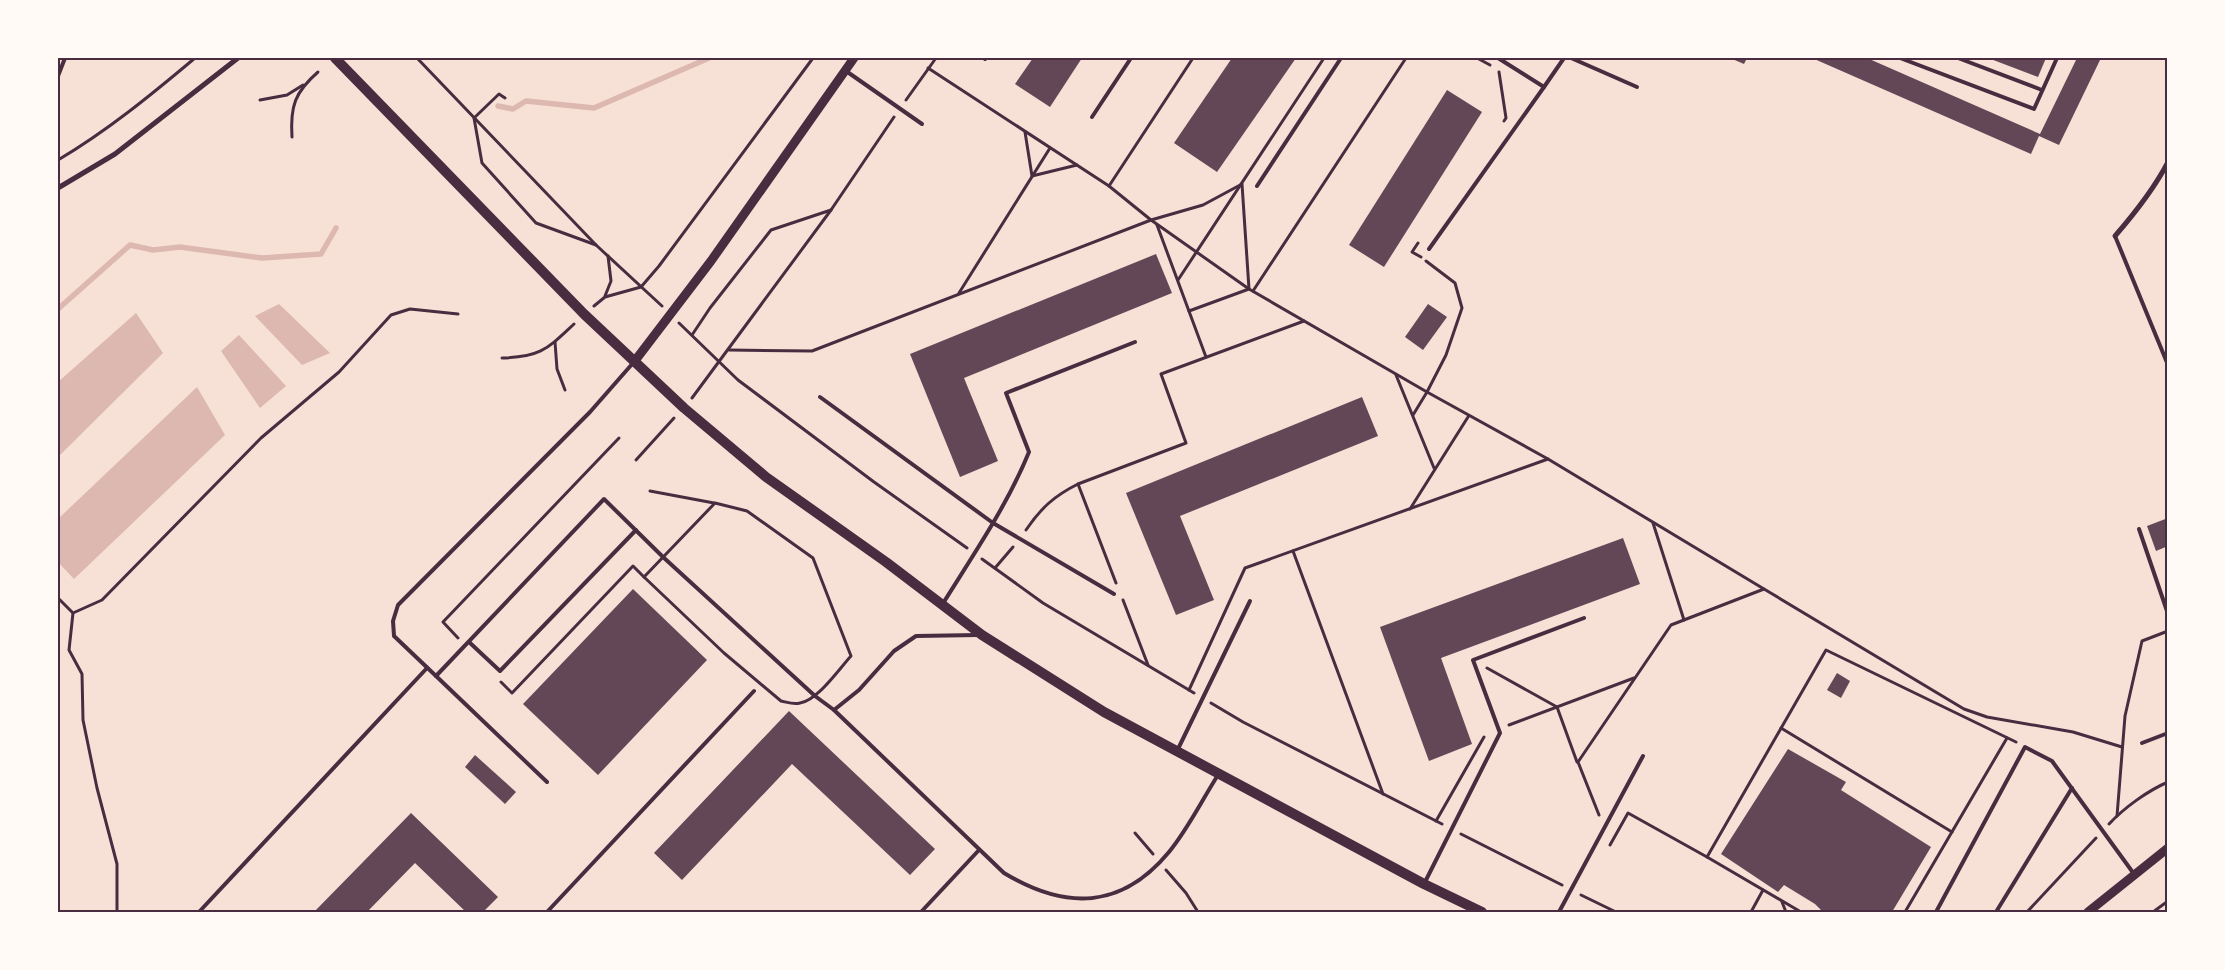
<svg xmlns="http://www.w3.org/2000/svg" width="2225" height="970" font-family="Spectral,serif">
	<rect width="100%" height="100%" fill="#f7e1d7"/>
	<g fill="#dcb8b0">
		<path d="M279 304 330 353 302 365 255 316Z"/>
		<path d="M136 313 163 353 58 457V382Z"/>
		<path d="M239 335 286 386 260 408 221 351Z"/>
		<path d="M197 387 225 435 74 579 58 562V519Z"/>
	</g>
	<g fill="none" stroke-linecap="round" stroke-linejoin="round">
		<g stroke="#dcb8b0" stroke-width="5.5">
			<path d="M498 106 513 109 526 101 594 108 709 58"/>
			<path d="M58 309 130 245 153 250 180 247 262 258 321 254 336 228"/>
		</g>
	</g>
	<g fill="#644757">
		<path d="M1033 58H1082L1050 107 1015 84Z"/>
		<path d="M1232 58H1296L1217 172 1174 143Z"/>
		<path d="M1730 58H1747L1744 64Z"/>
		<path d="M1812 58H1867L2040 134 2077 58H2101L2059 145 2039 136 2031 154Z"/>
		<path d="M1988 58H2046L2038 77Z"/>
		<path d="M1447 90 1482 112 1384 267 1349 245Z"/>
		<path d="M1156 254 1172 293 964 378 998 461 960 477 910 354Z"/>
		<path d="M1428 304 1447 317 1423 350 1405 337Z"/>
		<path d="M1362 397 1378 436 1180 516 1214 600 1176 615 1126 493Z"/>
		<path d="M2168 518V546L2156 551 2147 526Z"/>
		<path d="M1623 538 1640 584 1441 658 1472 744 1429 761 1380 627Z"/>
		<path d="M633 589 707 660 598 775 523 704Z"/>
		<path d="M1837 673 1850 681 1841 698 1827 690Z"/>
		<path d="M789 711 935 849 910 875 792 764 682 880 654 853Z"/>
		<path d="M1788 749 1846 782 1841 790 1931 847 1892 912H1823L1815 904 1784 885 1778 892 1721 854Z"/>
		<path d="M475 755 516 792 505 804 465 767Z"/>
		<path d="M411 813 498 897 483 912H466L415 863 367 912H314Z"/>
	</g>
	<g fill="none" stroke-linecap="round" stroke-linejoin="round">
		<g stroke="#4a2c40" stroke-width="3">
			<path d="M417 58 596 245 662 306"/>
			<path d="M1477 58 1490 65"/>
			<path d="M928 68 1109 186 1151 220 1249 289 1427 392 1446 355 1462 308 1455 283 1426 261"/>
			<path d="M1499 72 1506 118 1504 121"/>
			<path d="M505 98 499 94 474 118 482 163 536 223 596 245"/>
			<path d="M260 100 287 95 303 85"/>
			<path d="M906 100 936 58"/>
			<path d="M1025 132 1032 176 1077 165"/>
			<path d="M292 137C290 106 295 92 318 72"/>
			<path d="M58 160C107 131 151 95 195 58"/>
			<path d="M1109 186 1193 58"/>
			<path d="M1157 225 1206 357"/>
			<path d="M1418 243 1412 252 1421 257"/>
			<path d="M1178 280 1324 58"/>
			<path d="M1253 291 1406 58"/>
			<path d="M959 293 1050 148"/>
			<path d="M605 296 611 281 608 256"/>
			<path d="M594 306 605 297 641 287 659 266 813 58"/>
			<path d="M679 323 738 380 874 482 967 548"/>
			<path d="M692 335 710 308 771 230 831 210"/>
			<path d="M555 342 557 369 565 390"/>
			<path d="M729 350 812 351 1151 220 1203 205 1242 184 1249 289 1189 311"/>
			<path d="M502 358C541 357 547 349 574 324"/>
			<path d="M1396 375 1434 468"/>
			<path d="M692 398 831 210 894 117"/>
			<path d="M1413 415 1427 392 1548 459 1764 589 1671 625 1578 762 1599 815"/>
			<path d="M636 460 674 418"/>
			<path d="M1078 484 1186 443 1161 374 1304 321"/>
			<path d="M650 491 714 503"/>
			<path d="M715 503 747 511 813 558 851 656C839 669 818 700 800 703 793 705 787 702 781 701L724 653 644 577Z"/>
			<path d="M1410 509 1468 417"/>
			<path d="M1653 523 1684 620"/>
			<path d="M1026 530C1041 508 1054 496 1078 484L1116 583"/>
			<path d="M1293 551 1383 794"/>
			<path d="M982 559 1043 603 1194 693"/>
			<path d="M995 568 1013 547"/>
			<path d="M1764 589 1964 709 1987 717 2073 732 2122 747"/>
			<path d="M58 598 73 613"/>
			<path d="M1123 600 1148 665"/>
			<path d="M458 638 443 622 619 438"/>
			<path d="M1487 668 1557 707 1577 762"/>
			<path d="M501 682 512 693 633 566 644 577"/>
			<path d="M1189 690 1245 568 1548 459"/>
			<path d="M1211 703 1243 722 1442 824"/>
			<path d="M1509 725 1634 678"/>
			<path d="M1781 728 1952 832"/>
			<path d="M2117 816 2125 716 2142 641 2168 631"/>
			<path d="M1436 821 1484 737"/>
			<path d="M2109 824C2124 808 2147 791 2168 782"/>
			<path d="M1135 833 1153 854"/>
			<path d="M1461 834 1562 885"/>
			<path d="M1610 845 1628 813 1707 857"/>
			<path d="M1166 870 1186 893 1198 912"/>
			<path d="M1581 895 1616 912"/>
			<path d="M1782 902 1786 912"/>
			<path d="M117 912V864L97 788 83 720 82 674 69 650 73 613 102 600 261 438 339 372 391 315 410 309 458 314"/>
			<path d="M1751 912 1763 890"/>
			<path d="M1801 912 1707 857 1826 650 2016 742"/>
			<path d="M1905 912 2007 738"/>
			<path d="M2027 912 2096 838"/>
			<path d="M2153 912 2168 901"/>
		</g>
		<g stroke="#4a2c40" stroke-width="4">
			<path d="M1571 58 1637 87"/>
			<path d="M1900 58 2034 109 2057 58"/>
			<path d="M1958 58 2042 90"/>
			<path d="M985 59 986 58"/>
			<path d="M846 71 922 124"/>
			<path d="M58 76 65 58"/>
			<path d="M1544 87 1564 58"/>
			<path d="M1092 117 1131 58"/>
			<path d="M1257 186 1341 58"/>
			<path d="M2115 236 2168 365"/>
			<path d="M1429 249 1544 87 1498 58"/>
			<path d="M820 397 993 523 1114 594"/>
			<path d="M2139 529 2168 614"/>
			<path d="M942 605C973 555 1007 506 1029 452L1006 393 1135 342"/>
			<path d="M469 642 500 671 636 530"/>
			<path d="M436 676 394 636 393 621 398 605 590 412 633 363"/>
			<path d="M834 710 1004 873C1065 910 1121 910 1169 852 1188 829 1202 800 1218 775"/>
			<path d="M2142 743 2168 733"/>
			<path d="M1177 751 1250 601"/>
			<path d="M547 782 436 676 604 499 663 557 815 696 834 710 859 690 894 651 916 636 978 635"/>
			<path d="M1425 882 1500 733 1473 660 1584 618"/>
			<path d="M199 912 427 668"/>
			<path d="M547 912 754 691"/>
			<path d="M921 912 979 850"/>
			<path d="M1559 912 1643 756"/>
			<path d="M1936 912 2025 747 2052 761 2134 874"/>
			<path d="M1996 912 2072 788"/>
		</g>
		<g stroke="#4a2c40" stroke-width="5">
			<path d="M58 188 115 154 238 58"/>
			<path d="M2115 236C2135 213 2154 189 2168 162"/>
		</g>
		<g stroke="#4a2c40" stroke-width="9">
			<path d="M634 362 711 261 854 58"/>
			<path d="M2088 912 2168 848"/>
		</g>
		<path stroke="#4a2c40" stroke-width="10" d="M335 58 584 314 684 408 766 477 886 562 982 635 1104 712 1424 884 1482 912"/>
	</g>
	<rect width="2225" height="970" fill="none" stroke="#fffaf5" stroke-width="118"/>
	<rect x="59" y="59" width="2107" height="852" fill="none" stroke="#4a2c40" stroke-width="2"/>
</svg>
